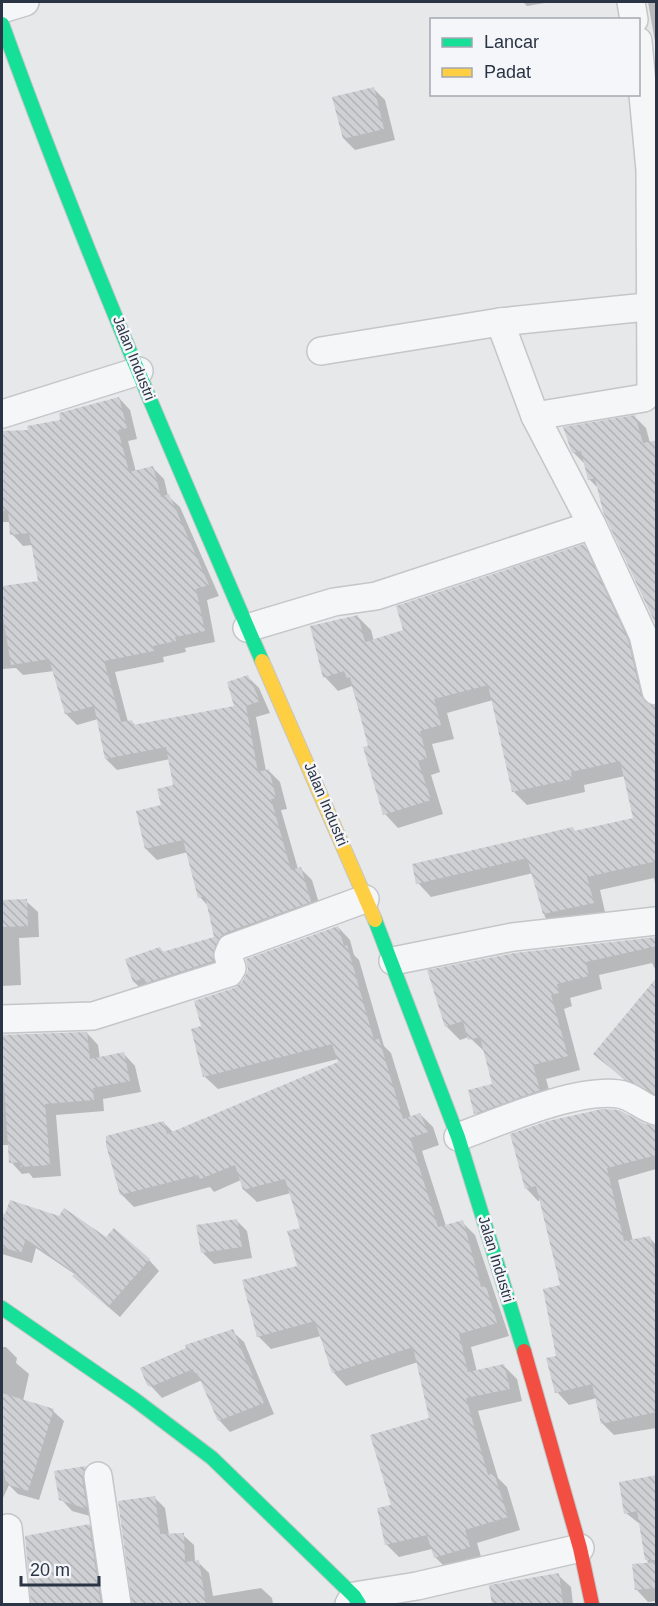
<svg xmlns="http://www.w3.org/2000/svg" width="658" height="1606" font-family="Helvetica,sans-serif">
	<defs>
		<pattern id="building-back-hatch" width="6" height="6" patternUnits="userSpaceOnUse" patternTransform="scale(1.5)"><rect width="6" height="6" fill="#ced0d3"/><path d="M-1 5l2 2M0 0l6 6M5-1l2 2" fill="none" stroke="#b1b3b6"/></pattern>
	</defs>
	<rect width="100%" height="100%" fill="#e6e8ea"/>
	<g fill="#0003">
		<path d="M523 2H551L527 6Z"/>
		<path d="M648 2H656V48Z"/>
		<path d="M374 89 385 100 395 140 355 150 344 139Z"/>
		<path d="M119 398 130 410 137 439 128 441 136 472 153 468 164 479 168 496 180 507 219 596 207 600 215 642 185 648 186 652 163 657 164 662 115 672 128 722 131 721 136 726 236 708 248 677 259 688 270 713 256 717 266 771H269L280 782 287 809 281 810 298 869H301L312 880 322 913 224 961 146 993 134 982 127 960 160 948 164 953 215 938 208 906 200 897 188 852 157 860 146 849 163 806 175 786 170 759 117 770 106 759 98 719 77 725 66 714 54 671 23 675 16 668 2 669V588L40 583 32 545 23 546 12 534 10 522H2V440L31 437Z"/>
		<path d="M635 417 646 428 650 443 599 489 589 479 584 463 573 452Z"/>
		<path d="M583 546 597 560 641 655 656 713V888L654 878 600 890 608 925 559 931 545 917 533 873 431 897 418 883 573 829 576 832 635 819 625 776 584 785 585 792 527 805 513 791 493 700 447 713 454 739 432 744 440 772 431 775 443 814 398 828 385 814 370 747 352 686 338 691 325 677 357 616 371 630 374 641 405 631Z"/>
		<path d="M26 901 38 912 39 937 19 938 21 985 2 986V902Z"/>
		<path d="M338 927 350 940 354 955 359 960 384 1046 391 1053 411 1118 420 1114 433 1127 439 1145 422 1151 446 1226 462 1222 475 1235 509 1336 471 1347 477 1372 504 1366 517 1379 522 1401 478 1411 498 1478 507 1487 520 1530 477 1543 482 1560 448 1570 435 1557 432 1549 399 1557 386 1544 393 1506 431 1419 418 1362 346 1386 334 1373 321 1336 271 1349 258 1336 298 1267 302 1229 291 1193 257 1202 244 1190 241 1180 214 1192 210 1187 134 1207 121 1194 106 1137 164 1123 174 1133 339 1063 338 1059 218 1089 205 1077 203 1027 234 989Z"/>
		<path d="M656 938V971L652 963 599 975 602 989 570 998 572 1006 564 1009 580 1070 546 1079 553 1104 489 1127 476 1113 494 1085 486 1053 469 1037 460 1040 446 1026 429 971Z"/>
		<path d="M656 980V1102L642 1095 595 1054Z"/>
		<path d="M87 1033 98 1045 100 1059 124 1054 135 1066 141 1092 103 1099 104 1111 56 1115 61 1176 33 1178 29 1173 22 1174 11 1162 9 1145H2V1046Z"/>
		<path d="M643 1125 656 1128V1169L618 1180 633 1241 649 1237 656 1245V1428L614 1435 602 1423 597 1398 569 1405 557 1392 562 1287 541 1200 538 1201 526 1188Z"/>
		<path d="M2 1214 107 1239 149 1260 159 1271 120 1317 85 1287 76 1275 36 1248 32 1263 2 1254Z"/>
		<path d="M236 1220 247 1231 252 1258 214 1264 203 1253Z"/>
		<path d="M232 1331 244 1342 274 1414 230 1432 219 1420 202 1380 162 1398 151 1386Z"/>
		<path d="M2 1347H6L17 1358 16 1363 29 1374 23 1401 53 1411 64 1421 39 1500 18 1494 9 1485 2 1500Z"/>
		<path d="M86 1468 97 1479V1518L72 1511 61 1499 56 1473Z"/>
		<path d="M656 1477V1601L648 1602 636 1589 648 1564 641 1525 626 1513Z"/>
		<path d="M155 1498 165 1508 169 1535H183L194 1545 195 1562H198L209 1573 213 1596 261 1588 272 1598 273 1604H134Z"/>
		<path d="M89 1525 99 1536 110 1604H33Z"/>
		<path d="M558 1575 571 1587 573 1604H494Z"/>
	</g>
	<g fill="url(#building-back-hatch)">
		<path d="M374 87 384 129 343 139 332 97Z"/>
		<path d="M119 397 127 428 118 430 129 472 153 466 161 497 169 494 209 585 196 589 205 631 175 637 176 641 153 646 154 651 104 661 121 722 132 720 133 725 234 706 227 682 248 675 260 701 246 706 258 772 269 769 276 798 271 799 291 870 301 867 311 902 225 933 220 937 214 949 213 961 146 983 144 978 133 982 125 959 160 947 162 952 214 937 205 896 198 898 183 840 145 849 136 811 161 805 157 789 173 785 166 747 105 759 94 706 65 714 49 659 11 665 2 611V586L38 581 29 533 10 535 8 510 2 511V431L28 430 27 426 60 420 59 413Z"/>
		<path d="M635 415 643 443 657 440V627L603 512 595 478 588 480 581 451 572 453 563 427Z"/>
		<path d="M584 544 628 640 641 695 645 702 657 706V861L587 877 594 903 543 914 527 858 416 884 412 864 573 827 574 831 633 818 620 761 571 772 572 779 512 792 488 685 434 699 441 725 420 731 427 758 418 761 431 800 383 815 363 747 368 746 350 677 347 678 344 671 323 678 310 626 358 615 365 642 403 630 396 606Z"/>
		<path d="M27 899 28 926 2 927V900Z"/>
		<path d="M338 926 344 946 347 945 374 1040 379 1039 403 1119 420 1113 428 1132 410 1138 438 1227 463 1220 481 1287 486 1286 497 1323 459 1334 468 1372 504 1364 510 1389 466 1398 488 1475 494 1473 508 1517 465 1530 470 1547 434 1558 427 1535 385 1545 377 1508 391 1505 370 1435 429 1418 413 1347 332 1373 315 1321 257 1337 242 1280 297 1266 287 1231 300 1228 285 1179 243 1190 235 1165 200 1179 198 1175 120 1195 106 1145V1136L164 1121 167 1134 338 1062 332 1044 203 1077 191 1029 201 1026 194 1001 234 988 242 982 248 970 246 959Z"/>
		<path d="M657 937V946L586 962 589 976 557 984 559 993 551 995 568 1056 533 1065 540 1090 474 1114 468 1090 492 1084 480 1037 468 1040 463 1021 445 1027 427 970 515 953Z"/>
		<path d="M657 977V1095L624 1079 593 1054Z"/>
		<path d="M87 1032 90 1059 124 1052 130 1081 93 1088 94 1100 45 1104 50 1165 20 1167 22 1162 9 1163 4 1085H2V1035Z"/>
		<path d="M602 1109 619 1110 645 1124 657 1126V1155L607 1168 624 1241 650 1236 657 1266V1412L601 1424 592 1384 555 1393 546 1358 556 1356 543 1289 560 1285 536 1186 525 1189 510 1134 548 1121Z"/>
		<path d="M10 1200 59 1216 64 1208 106 1237 114 1228 150 1259 108 1307 72 1276 75 1273 26 1239 21 1253 2 1247V1213L5 1214Z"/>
		<path d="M237 1219 242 1247 201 1253 196 1225Z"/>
		<path d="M233 1329 264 1403 218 1421 197 1373 194 1374 193 1369 150 1387 147 1385 140 1368 186 1348 185 1345Z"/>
		<path d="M2 1393 54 1409 28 1491 6 1484 2 1462Z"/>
		<path d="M86 1466 82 1478 87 1509 59 1500 54 1471Z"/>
		<path d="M657 1475V1560H645L637 1511 624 1514 619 1482Z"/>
		<path d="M155 1496 160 1534 184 1533 185 1562 199 1560 206 1605H132L118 1501Z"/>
		<path d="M89 1524 101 1605H31L25 1536Z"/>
		<path d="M657 1562V1588L635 1590 632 1564Z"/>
		<path d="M559 1573 563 1605H492L489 1585Z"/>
	</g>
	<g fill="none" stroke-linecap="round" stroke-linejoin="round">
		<defs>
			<g id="street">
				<path d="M631 2 634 20"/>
				<path d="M2 9 25 2"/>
				<path d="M500 322 535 416 592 525 643 635 656 691"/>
				<path d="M321 351 500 322 656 306"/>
				<path d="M2 414 139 371"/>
				<path d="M535 416 644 398 651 391 650 170 638 41"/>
				<path d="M247 628 334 602 376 596 592 525"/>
				<path d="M393 961 513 937 656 921"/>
				<path d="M2 1019 93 1016 229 973 232 968 228 955 231 948 365 899"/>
				<path d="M458 1137C499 1122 575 1088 619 1094 633 1096 643 1108 656 1111"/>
				<path d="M98 1476 117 1604"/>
				<path d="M8 1528 16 1604"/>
				<path d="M349 1604 354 1596 417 1586 580 1548"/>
			</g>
			<g id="fast">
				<path d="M2 24C80 240 171 451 262 661"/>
				<path d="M375 920 458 1137 524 1351"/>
				<path d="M2 1308 134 1399 212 1458 354 1596 359 1604"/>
			</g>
			<path id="slow" d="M262 661 375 920"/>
			<path id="jam" d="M524 1351 580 1548 592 1604"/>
		</defs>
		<use href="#street" stroke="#c4c6c8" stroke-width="30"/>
		<use href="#fast" stroke="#c4c6c8" stroke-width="16"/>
		<use href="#slow" stroke="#c4c6c8" stroke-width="16"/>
		<use href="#jam" stroke="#c4c6c8" stroke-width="16"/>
		<use href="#street" stroke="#f5f6f7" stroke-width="27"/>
		<use href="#fast" stroke="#16e098" stroke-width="14"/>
		<use href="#slow" stroke="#ffcf43" stroke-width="14"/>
		<use href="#jam" stroke="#f24e42" stroke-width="14"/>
	</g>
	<g text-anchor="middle" stroke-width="5" stroke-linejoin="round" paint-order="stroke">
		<g font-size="15" fill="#2b3445" stroke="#f4f6f9">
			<text transform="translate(134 358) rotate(68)" y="5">Jalan Industri</text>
			<text transform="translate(326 804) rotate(67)" y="5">Jalan Industri</text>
			<text transform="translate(496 1259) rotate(73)" y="5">Jalan Industri</text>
		</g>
	</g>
	<rect width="658" height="1606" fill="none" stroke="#2b3445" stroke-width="6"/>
	<rect x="430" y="18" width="210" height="78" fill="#f4f6f9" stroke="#a4a8b1" stroke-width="1.5"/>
	<rect x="442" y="38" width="30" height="9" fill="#16e098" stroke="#a4a8b1" stroke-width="1.5"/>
	<text x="484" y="48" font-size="18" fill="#2b3445">Lancar</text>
	<rect x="442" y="68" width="30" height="9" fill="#ffcf43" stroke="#a4a8b1" stroke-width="1.5"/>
	<text x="484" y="78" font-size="18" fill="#2b3445">Padat</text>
	<path d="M21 1576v9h78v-9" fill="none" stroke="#2b3445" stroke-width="3"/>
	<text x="30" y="1576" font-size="18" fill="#2b3445" stroke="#f4f6f9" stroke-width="4.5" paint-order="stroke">20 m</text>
</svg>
